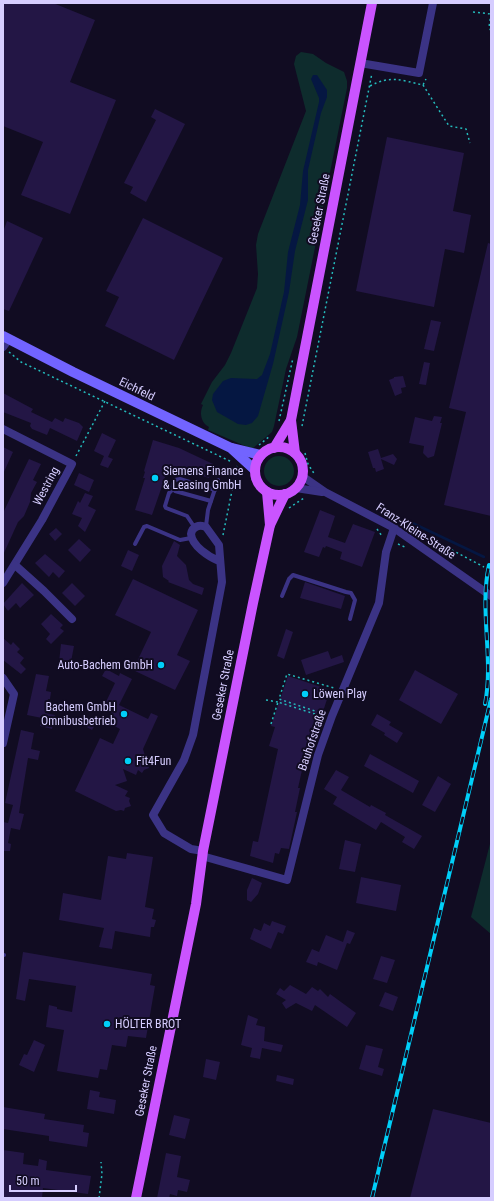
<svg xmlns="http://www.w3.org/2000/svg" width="494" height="1201" font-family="'Roboto Condensed',sans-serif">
	<rect width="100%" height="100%" fill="#110c22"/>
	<g fill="#0e2c2d">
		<path d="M301 52 313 54 326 63 344 72 347 81V88L297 337 286 369 274 426 272 432 252 449 208 430 209 427C201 423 199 413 203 405L201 404 212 382 225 365 231 353 257 288 258 274 256 245 258 234 306 111 294 64 296 56Z"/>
		<circle cx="279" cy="471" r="15"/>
		<path d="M491 840V934L471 917Z"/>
	</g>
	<path fill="#051742" d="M313 75H317L327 90V97L321 113 308 170V200L295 251 289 292 273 364 258 416 252 423 246 425 238 424 217 412 212 400 213 394 223 381 231 378 257 379 262 375 270 354 284 292 288 252 300 205 303 171 319 102V98L311 79Z"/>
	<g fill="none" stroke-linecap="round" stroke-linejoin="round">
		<path stroke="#051742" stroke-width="2.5" d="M406 520 484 557"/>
	</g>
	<g fill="#231645">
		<path d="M3 3H53L95 20 70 82 116 100 70 214 21 195 43 142 3 126Z"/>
		<path d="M155 109 185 124 146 202 130 193 133 187 124 183 156 120 151 117Z"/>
		<path d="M387 137 464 153 453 211 471 215 464 253 445 249 434 307 356 291Z"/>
		<path d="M143 218 223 258 174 360 105 326 119 297 106 291Z"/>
		<path d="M7 221 43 238 9 311 3 309V232Z"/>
		<path d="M488 243 491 244V516L444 505 466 412 449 408Z"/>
		<path d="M431 320 441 322 434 351 424 349Z"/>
		<path d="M424 362 430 363 426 385 419 384Z"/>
		<path d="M403 376 406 387 401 388 402 393 395 396 389 380 394 378V377Z"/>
		<path d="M3 393 33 409 31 412 52 422 55 418 63 422 65 418 79 423 83 427 77 441 50 428 47 435 32 429 30 426 31 423 3 412Z"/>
		<path d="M434 416 442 417 440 423H442L434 456 428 458 423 453 424 446 409 443 415 417 432 421Z"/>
		<path d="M102 433 116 440 108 457 113 459 108 468 100 465 104 456 94 451Z"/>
		<path d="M153 440 179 448 213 464 209 478 196 474 195 477 188 475 189 472 169 466 152 515 135 510 145 478H143L145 472 144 471Z"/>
		<path d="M3 447 13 452 3 474Z"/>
		<path d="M378 449 381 458 393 454 397 459 394 465 381 459 384 469 376 472 375 468H373L368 452Z"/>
		<path d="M29 459 41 464 33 480 37 482 31 493 30 502 24 516 18 522 3 555V513Z"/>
		<path d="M79 473 94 480 89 492 74 485Z"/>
		<path d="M85 493 93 496 88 506 96 510 85 532 78 526 82 518 72 514 78 501 80 503Z"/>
		<path d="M320 510 335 516 328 537 345 543 353 524 375 532 362 567 340 559 342 552 326 546 325 548 323 547 319 557 304 552Z"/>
		<path d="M56 528 62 534 55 541 49 534Z"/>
		<path d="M79 539 91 550 80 562 68 550Z"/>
		<path d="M174 541 180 545 177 556 186 565 189 580 193 584 204 588 202 595 168 582 169 581 163 577 162 566Z"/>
		<path d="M128 550 139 555 132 571 121 566Z"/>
		<path d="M45 554 65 571 59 578 53 572 49 577 35 563Z"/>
		<path d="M133 579 198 610 177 655 190 661 175 690 133 670 151 632 115 615Z"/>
		<path d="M305 582 345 596 341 609 300 598Z"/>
		<path d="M22 583 34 595 20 608 16 603 8 611 3 604Z"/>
		<path d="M72 583 85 596 75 606 62 593Z"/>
		<path d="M51 614 63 625 60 628 64 631 51 644 46 639 50 634 41 624Z"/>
		<path d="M286 629 293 632 284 659 277 656Z"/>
		<path d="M3 638 11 645 13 642 20 649 17 652 24 658 20 663 26 669 21 674 3 660Z"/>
		<path d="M61 644 74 646 70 667 63 666 64 663 59 662Z"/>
		<path d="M328 651 331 659 342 655 344 662 306 675 301 660Z"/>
		<path d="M106 669 119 676 120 673 132 679 119 705 148 719 151 713 158 716 143 749 146 759 149 760 147 762 149 768 144 770 142 773 138 770 136 775 123 769 127 781 115 785 128 791 125 796 130 798 129 801 131 806 125 808 124 811 121 810 116 811 75 791 100 738 113 744 120 729 107 722 113 708 105 704 115 683 102 676Z"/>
		<path d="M415 670 458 694 441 724 399 700Z"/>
		<path d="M36 674 49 676 46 691 51 692 50 699H48L45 713 55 715 52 729 40 726 42 718 27 715Z"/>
		<path d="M288 676 330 690 308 758 305 757 298 788H300L295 812H297L289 849 281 848 279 854 275 853 273 863 250 856 253 841 258 842 278 749 269 746 275 727 271 726Z"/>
		<path d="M377 714 391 722 389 725 403 733 397 743 384 735 385 733 371 725Z"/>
		<path d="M85 718 96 723 92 730 83 725Z"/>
		<path d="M21 730 34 733 31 749 40 751 38 760 28 758 19 813 24 814 20 830 11 828 8 843 11 844 10 851H3V822L8 823 13 805 5 803Z"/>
		<path d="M370 754 419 781 413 793 364 766Z"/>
		<path d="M336 770 349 777 341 790 370 807 371 805 386 813 385 815 422 836 414 849 402 842 405 837 381 822 376 830 333 804 337 797 324 789Z"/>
		<path d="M438 776 451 784 435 812 422 805Z"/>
		<path d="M345 840 361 844 355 872 339 869Z"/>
		<path d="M127 853 153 857 145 907 154 909 152 919 156 920 154 927H151L150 937 115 931 112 949 99 947 104 928 59 920 63 893 101 900 108 856 126 859Z"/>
		<path d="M361 877 401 885 396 911 356 903Z"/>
		<path d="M252 878 262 883 258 894 251 902 247 900V890Z"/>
		<path d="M272 921 286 926 283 934 278 932 271 949 250 939 254 928 261 931 264 923 270 926Z"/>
		<path d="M347 930 355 933 350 944 347 943 337 970 318 962 317 966 306 962 312 949 319 952 326 935 343 942Z"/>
		<path d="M23 952 152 974 150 985 155 986 146 1038 128 1036 126 1047 112 1045 107 1070 100 1069 98 1078 57 1071 64 1030 46 1027 49 1005 57 1007V1009L72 1012 76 986 29 979 25 1001 16 999Z"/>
		<path d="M381 956 395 960 387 983 373 979Z"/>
		<path d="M290 985 306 994 312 987 318 991 320 989 328 997 330 994 356 1013 347 1027 315 1005 312 1011 296 1003 286 1009 282 1003 286 1000 276 994 280 988 284 991Z"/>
		<path d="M385 992 398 997 393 1011 379 1006Z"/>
		<path d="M248 1015 258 1019 256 1025 265 1027 264 1041 283 1045 281 1052 262 1048 260 1059 250 1057 252 1048 241 1045Z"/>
		<path d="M34 1040 45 1045 34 1072 19 1065 24 1054 27 1055Z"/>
		<path d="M366 1045 383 1049 378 1067 384 1069 382 1076 359 1069Z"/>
		<path d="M206 1059 220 1062 216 1080 203 1077Z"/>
		<path d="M277 1075 294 1079 293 1085 276 1081Z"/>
		<path d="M90 1090 100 1092 99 1097 116 1100 114 1114 87 1109Z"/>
		<path d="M3 1107 45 1114 44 1119 84 1125 83 1132 89 1133 87 1147 49 1141V1136L3 1129Z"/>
		<path d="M433 1109 491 1123V1198H410Z"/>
		<path d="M174 1115 190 1119 185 1139 169 1135Z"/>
		<path d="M3 1150 24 1153 23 1164 38 1166 39 1159 47 1161 46 1170 91 1176 88 1194 43 1188 42 1198 3 1197Z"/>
		<path d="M166 1153 181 1156 177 1177 190 1180 187 1192 178 1190 177 1196 170 1194 169 1198H157Z"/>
	</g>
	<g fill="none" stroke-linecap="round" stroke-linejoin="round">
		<g stroke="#24bbbc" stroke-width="1.5" stroke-dasharray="2 3" stroke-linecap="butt">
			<path d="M473 12 491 14"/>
			<path d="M491 14 489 27 491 31"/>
			<path d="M423 85 449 126 466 129 470 143"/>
			<path d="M370 86C391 75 400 80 423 85L426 79"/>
			<path d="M9 352 21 362 232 462"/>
			<path d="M279 421 293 358"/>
			<path d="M302 426 372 73"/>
			<path d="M259 445 270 436"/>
			<path d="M305 453 308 464 315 475"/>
			<path d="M76 456 105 401"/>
			<path d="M252 479 258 490"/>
			<path d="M289 508 304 498"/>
			<path d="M377 529 382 536"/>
			<path d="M412 529 484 567"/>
			<path d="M223 535 237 466"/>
			<path d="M398 544 407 548"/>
			<path d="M266 700 278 702"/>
			<path d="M324 714 279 699 287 674 334 688"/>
			<path d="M271 724 278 702 324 717"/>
			<path d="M99 1198 102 1174 101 1162"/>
			<path d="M111 1198V1197"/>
		</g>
		<g stroke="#3b3385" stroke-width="4">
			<path d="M173 489 169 493 165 506 166 508 187 516 195 528"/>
			<path d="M211 501 175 491 172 486 175 480 180 479 215 490"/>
			<path d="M206 526 208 510 218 480"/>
			<path d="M135 544 144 527 147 526 180 540 191 538"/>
			<path d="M282 596 289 579 293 575 346 592 351 593 355 600 350 619"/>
			<path d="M3 955H4"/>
		</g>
		<g stroke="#3b3385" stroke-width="8">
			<path d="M360 63 419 73 433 3"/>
			<path d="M3 347 9 339"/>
			<path d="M3 429 72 464 42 520 3 583"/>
			<path d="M302 476 325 492 394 528 491 596"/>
			<path d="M296 488 322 492"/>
			<path d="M15 565 44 591 72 619"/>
			<path d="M3 678 14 694 3 743"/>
			<path d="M203 851 191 849 164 833 153 815 184 760 193 735 222 582 219 545 206 527C199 524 192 527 191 534 192 546 209 557 219 561"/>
			<path d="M202 856 287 880 318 755 332 716 379 603 386 552 394 528"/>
		</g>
		<g stroke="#7264ff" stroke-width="10">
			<path d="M3 336 73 372 231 448 255 470"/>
			<path d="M232 448 261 455"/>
		</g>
		<g stroke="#ca54ff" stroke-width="10">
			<circle cx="279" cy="471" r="24"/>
			<path d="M274 448 291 420"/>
			<path d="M295 453 291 420 372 3"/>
			<path d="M267 492 270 525"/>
			<path d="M136 1198 196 904 203 851 253 603 270 525 285 494"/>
		</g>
		<defs>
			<g id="rail">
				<path d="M485 704C494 658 479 611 489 565"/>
				<path d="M372 1198 491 699"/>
			</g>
		</defs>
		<use href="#rail" stroke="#00cff8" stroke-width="4"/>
		<use href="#rail" stroke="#110c22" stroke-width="2.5" stroke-dasharray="8" stroke-linecap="butt"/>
	</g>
	<g fill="#00cff8" stroke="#110c22" stroke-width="1.5">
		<circle cx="155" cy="478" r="4"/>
		<circle cx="161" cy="665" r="4"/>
		<circle cx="305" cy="694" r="4"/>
		<circle cx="124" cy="714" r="4"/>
		<circle cx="128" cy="761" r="4"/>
		<circle cx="107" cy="1024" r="4"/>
	</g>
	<g text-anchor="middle" stroke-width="4" stroke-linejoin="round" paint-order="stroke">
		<g font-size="12" fill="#d6cdff" stroke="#110c22">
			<text transform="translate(319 209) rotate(-79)" y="4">Geseker Straße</text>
			<text transform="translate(137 389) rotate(26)" y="4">Eichfeld</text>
			<text transform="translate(46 486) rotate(-62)" y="4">Westring</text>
			<text transform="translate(416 531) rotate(33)" y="4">Franz-Kleine-Straße</text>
			<text transform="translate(223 685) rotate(-79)" y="4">Geseker Straße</text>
			<text transform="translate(312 740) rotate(-71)" y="4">Bauhofstraße</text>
			<text transform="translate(146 1081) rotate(-79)" y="4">Geseker Straße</text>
		</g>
		<g font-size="12" fill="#d6cdff" stroke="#110c22" text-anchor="start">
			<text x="163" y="475">Siemens Finance<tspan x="163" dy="14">&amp; Leasing GmbH</tspan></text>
			<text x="153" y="669" text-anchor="end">Auto-Bachem GmbH</text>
			<text x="313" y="698">Löwen Play</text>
			<text x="116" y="711" text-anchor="end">Bachem GmbH<tspan x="116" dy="14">Omnibusbetrieb</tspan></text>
			<text x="136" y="765">Fit4Fun</text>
			<text x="115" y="1028">HÖLTER BROT</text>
		</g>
	</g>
	<rect width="494" height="1201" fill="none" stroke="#d6cdff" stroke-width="8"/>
	<path d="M10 1185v6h66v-6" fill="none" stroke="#d6cdff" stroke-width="2"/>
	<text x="16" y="1185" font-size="12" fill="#d6cdff" stroke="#110c22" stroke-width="3" paint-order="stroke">50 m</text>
</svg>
